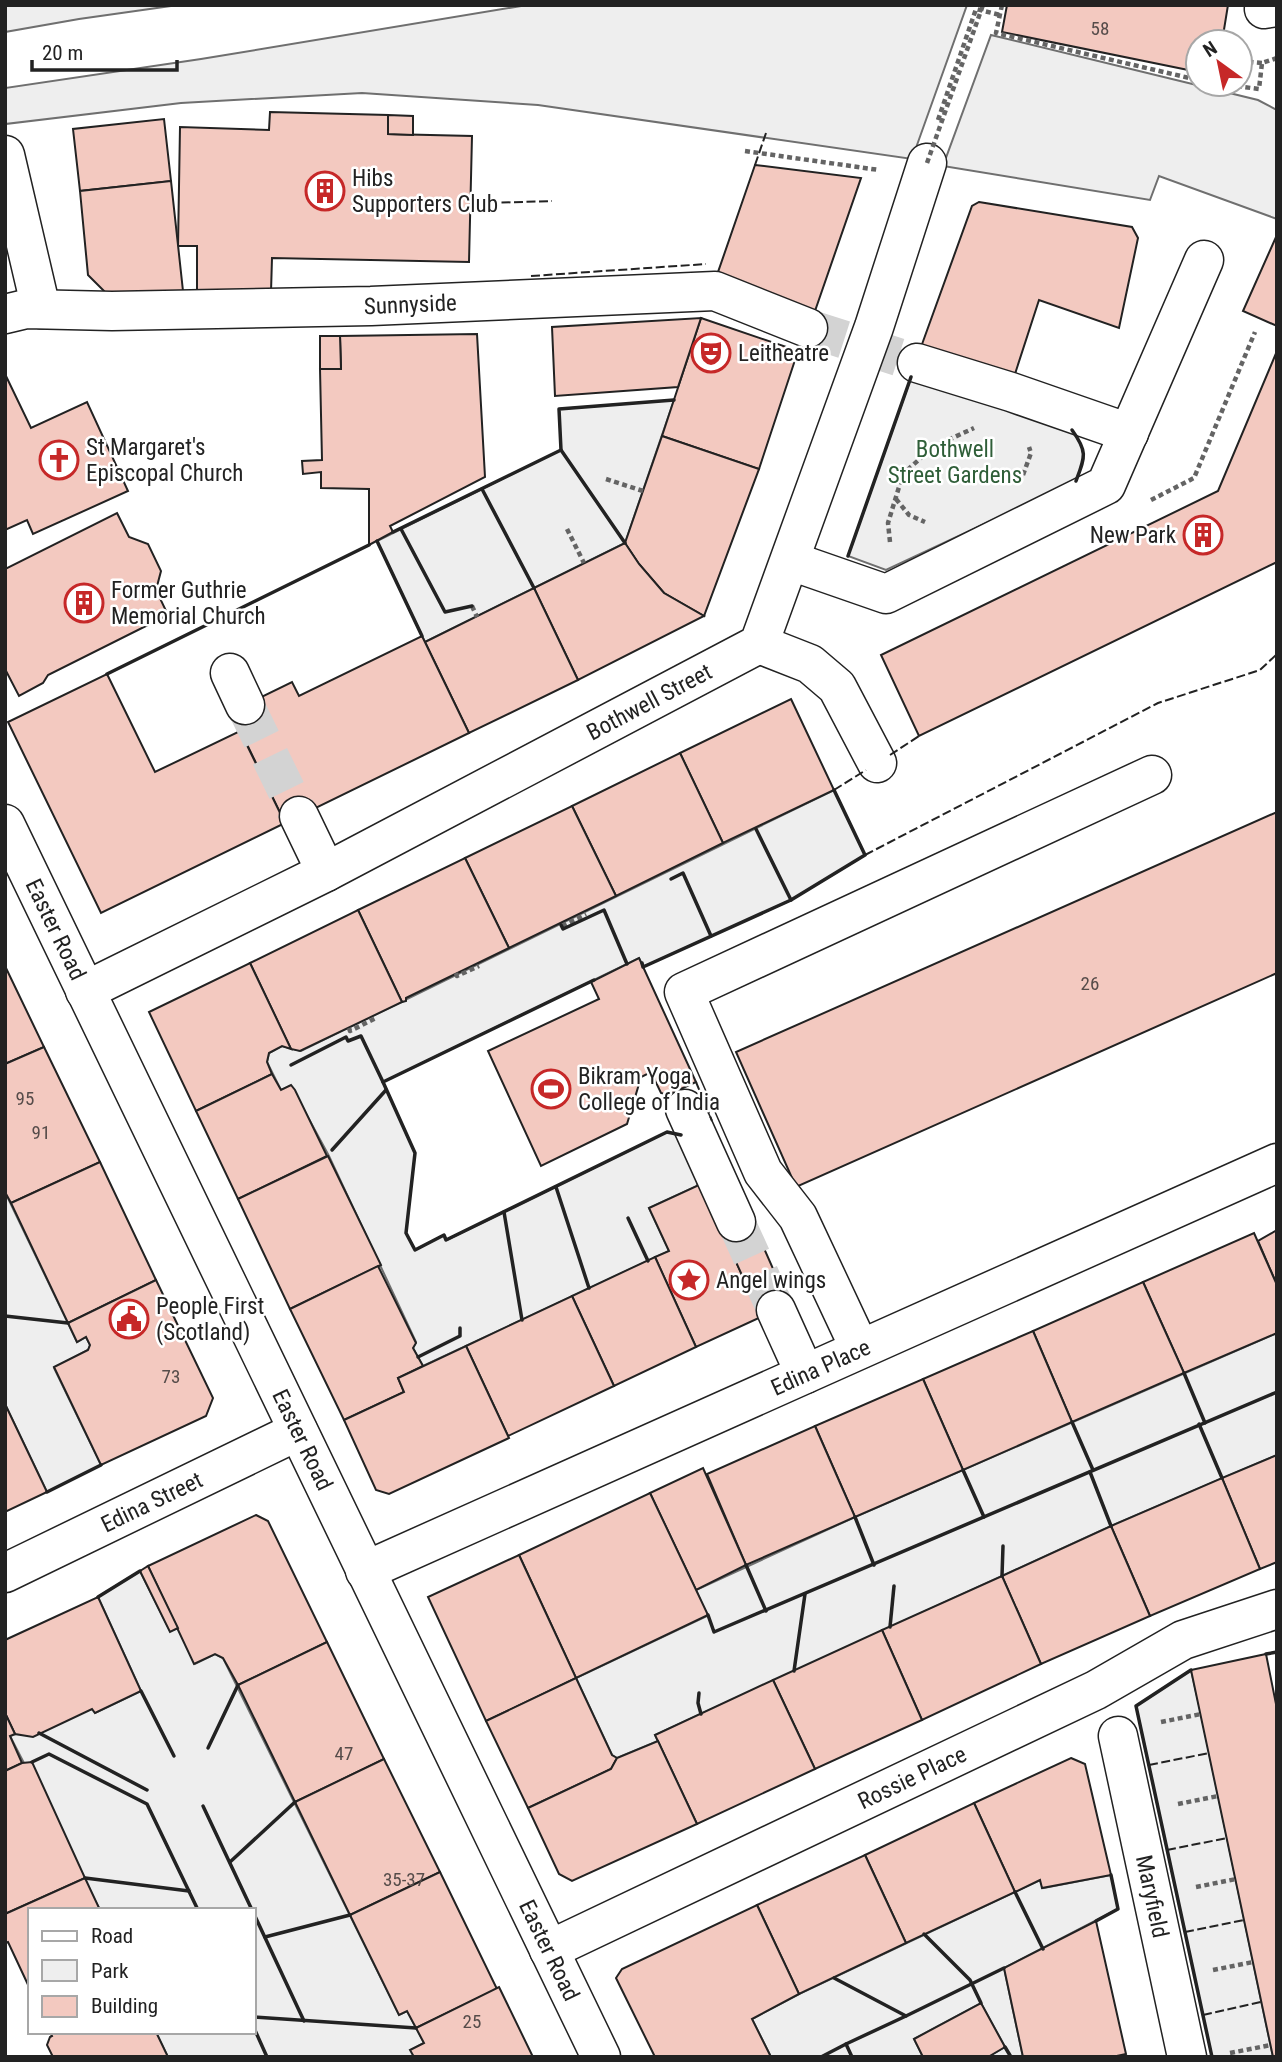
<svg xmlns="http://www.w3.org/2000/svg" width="1282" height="2062" font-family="'Roboto Condensed',sans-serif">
	<rect width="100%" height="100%" fill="#fff"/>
	<g fill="#eee" stroke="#6f6f6f" stroke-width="2">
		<path d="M5 5H178L79 19 5 32Z"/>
		<path d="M527 5H967L912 159 538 105 362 93 181 103 5 124V88L201 59Z"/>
		<path d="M991 35 1258 100 1277 110V219L1159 176 1150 200 943 166Z"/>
		<path d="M911 378 1067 424C1086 449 1087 452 1076 481L886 570 848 556Z"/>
		<path d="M674 400 625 543 425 642 377 541 561 450 559 409Z"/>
		<path d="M834 790 865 855 791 900 643 967 639 958 383 1082 415 1153 406 1233 415 1250 444 1235 447 1240 667 1132 685 1136 699 1167 697 1186 649 1208 669 1251 423 1366 413 1348 416 1342 329 1156 291 1086 281 1090 267 1062 269 1053 282 1046 301 1051Z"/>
		<path d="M5 1192 77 1342 86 1337 90 1345 88 1350 54 1368 101 1465 47 1492 5 1404Z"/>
		<path d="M1277 1333V1455L1111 1526 655 1735 658 1741 617 1758 612 1755 576 1678 707 1616 696 1590 855 1517Z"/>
		<path d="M140 1571 170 1631 178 1628 195 1664 215 1654 223 1658 399 2015 407 2011 424 2043 411 2050 414 2057H168L156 2032H254V1910H100L10 1736 92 1709 95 1713 141 1691 98 1597Z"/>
		<path d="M1191 1670 1201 1714 1273 2057H1212L1136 1706Z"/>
		<path d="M1111 1875 1118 1909 1004 1968 1023 2057H988L1005 2047 981 2003 914 2039 923 2057H771L752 2019 799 1994 1040 1880 1043 1888Z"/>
	</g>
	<g fill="#f3c9c0" stroke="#222" stroke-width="2">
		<path d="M1007 5H1228L1222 42H1198V72L1002 32Z"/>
		<path d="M270 112 388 115V134L472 136 469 262 272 258 271 292 197 291V246H178L180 127 269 130Z"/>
		<path d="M388 115 413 116V135L388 134Z"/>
		<path d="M164 119 171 181 80 191 73 129Z"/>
		<path d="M755 165 861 178 815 311 717 275Z"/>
		<path d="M171 181 183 291 111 298 88 275 80 191Z"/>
		<path d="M979 202 1132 227 1138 238 1119 328 1039 300 1014 377 921 347 972 206Z"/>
		<path d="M1276 237 1277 238V326L1243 311Z"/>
		<path d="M701 318 798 351 759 469 662 436Z"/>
		<path d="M701 318 678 387 555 396 552 327Z"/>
		<path d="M477 334 485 477 390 526 393 532 369 545V489L321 488V472L303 474 302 461 322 460 320 369H341L340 336Z"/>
		<path d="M320 336H340L341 369H320Z"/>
		<path d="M1277 351V562L919 736 881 655 1218 491Z"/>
		<path d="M5 374 31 428 87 402 128 491 33 534 27 520 5 530Z"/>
		<path d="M662 436 759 469 704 616 664 593 639 564 625 543Z"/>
		<path d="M117 513 129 537 148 544 161 571 156 590 168 615 48 675 43 683 19 696 5 669V569Z"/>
		<path d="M625 543 639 564 664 593 704 616 578 680 534 588Z"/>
		<path d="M534 588 578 680 469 733 425 642Z"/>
		<path d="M422 636 469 733 285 823 226 701 237 709 292 682 299 696Z"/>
		<path d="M107 674 155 772 240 731 285 823 101 913 8 722Z"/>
		<path d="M791 699 834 790 723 843 680 753Z"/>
		<path d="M680 753 723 843 616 896 572 806Z"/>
		<path d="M572 806 616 896 509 948 465 858Z"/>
		<path d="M1277 812V973L796 1187 736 1052Z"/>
		<path d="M465 858 509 948 406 998V1001L402 1002 358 910Z"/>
		<path d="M358 910 402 1002 300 1051 291 1049 250 963Z"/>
		<path d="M639 958 696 1082 668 1095 661 1093 651 1072 637 1079 639 1084 627 1124 541 1166 488 1051 599 999 591 982Z"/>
		<path d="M250 963 291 1049 282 1046 269 1053 267 1062 272 1074 196 1111 149 1012Z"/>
		<path d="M5 966 44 1047 5 1064Z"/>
		<path d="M44 1047 100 1162 11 1203 5 1192V1064Z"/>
		<path d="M272 1074 281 1090 291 1085 295 1090 327 1156 238 1199 196 1111Z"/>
		<path d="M328 1156 381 1265 290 1309 238 1199Z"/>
		<path d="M100 1162 156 1280 68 1323 11 1203Z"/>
		<path d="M701 1184 761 1317 696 1347 655 1257 669 1251 649 1208Z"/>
		<path d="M748 1212 789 1305 761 1317 721 1229Z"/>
		<path d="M1277 1230V1285L1258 1241Z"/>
		<path d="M1254 1233 1277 1285V1333L1184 1373 1143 1282Z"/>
		<path d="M655 1257 696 1347 614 1386 572 1296Z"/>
		<path d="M378 1266 416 1343 413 1348 423 1366 398 1378 404 1392 344 1420 290 1309Z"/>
		<path d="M156 1280 213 1398 206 1416 101 1465 54 1367 88 1350 90 1345 86 1337 77 1342 68 1323Z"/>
		<path d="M1143 1282 1184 1373 1072 1422 1033 1331Z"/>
		<path d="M572 1296 614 1386 508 1436 466 1346Z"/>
		<path d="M1033 1331 1072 1422 963 1470 923 1379Z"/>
		<path d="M466 1346 509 1438 389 1494 376 1490 344 1420 404 1392 398 1378Z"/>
		<path d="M923 1379 963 1470 855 1517 815 1426Z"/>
		<path d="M5 1404 47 1492 5 1512Z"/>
		<path d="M815 1426 855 1517 746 1565 707 1474Z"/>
		<path d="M1277 1455V1562L1260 1569 1222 1478Z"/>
		<path d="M703 1468 746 1565 696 1590 650 1493Z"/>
		<path d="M1222 1478 1260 1569 1150 1616 1111 1526Z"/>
		<path d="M650 1493 708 1615 576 1678 519 1555Z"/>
		<path d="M256 1515 268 1521 327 1642 238 1685 223 1658 215 1654 194 1664 148 1566Z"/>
		<path d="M1111 1526 1150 1616 1041 1664 1002 1576Z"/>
		<path d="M519 1555 576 1678 486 1721 428 1597Z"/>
		<path d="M148 1566 178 1628 170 1632 140 1571Z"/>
		<path d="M1002 1576 1041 1664 922 1720 882 1630Z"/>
		<path d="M98 1597 141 1691 95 1713 92 1709 33 1737 15 1734 5 1713V1640Z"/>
		<path d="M882 1630 922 1720 815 1769 773 1680Z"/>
		<path d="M327 1642 384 1759 295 1802 238 1685Z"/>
		<path d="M1266 1654 1277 1709V2057H1273L1191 1670Z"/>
		<path d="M576 1678 612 1755 617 1758 611 1769 528 1808 486 1721Z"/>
		<path d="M773 1680 815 1769 697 1824 655 1735Z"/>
		<path d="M5 1713 15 1734 10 1736 22 1763 5 1771Z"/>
		<path d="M658 1741 697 1824 572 1881 559 1874 528 1808 611 1769 617 1758Z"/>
		<path d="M1071 1758 1085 1764 1111 1875 1042 1888 1040 1880 1015 1892 974 1803Z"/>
		<path d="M384 1759 440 1872 350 1915 295 1802Z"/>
		<path d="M32 1762 85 1878 5 1914V1771L22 1763Z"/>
		<path d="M974 1803 1015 1892 906 1943 865 1855Z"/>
		<path d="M865 1855 906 1943 799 1994 757 1905Z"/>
		<path d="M440 1872 497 1989 416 2028 407 2011 399 2015 350 1915Z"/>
		<path d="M85 1878 100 1910H30V1989L8 1942 5 1943V1914Z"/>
		<path d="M757 1905 799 1994 752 2019 771 2057H655L616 1978 622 1969Z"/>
		<path d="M1096 1921 1126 2054 1112 2057H1023L1004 1968Z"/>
		<path d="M499 1987 533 2057H414L410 2050 424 2043 416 2028Z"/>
		<path d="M981 2003 1005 2047 988 2057H923L914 2039Z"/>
		<path d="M55 2032H156L168 2057H53L47 2045 50 2037 52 2036 51 2034Z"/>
	</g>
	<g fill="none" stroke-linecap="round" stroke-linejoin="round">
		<g stroke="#d3d3d3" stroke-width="38" stroke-dasharray="38 19" stroke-linecap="butt">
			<path d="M808 328 917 363"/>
			<path d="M245 705 299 816"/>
			<path d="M736 1222 776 1310"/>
		</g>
		<defs>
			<g id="minor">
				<path d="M1264 9 1277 7"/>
				<path d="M5 155 41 309"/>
				<path id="s1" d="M5 314 26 309 112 311 371 306 715 291 808 328"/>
				<path d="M917 363 1011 392 1129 433"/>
				<path d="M791 561 886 594 1106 485 1204 260"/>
				<path d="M759 644 810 664 837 687 877 763"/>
				<path d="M230 673 245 705"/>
				<path d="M299 816 326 872"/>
				<path id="s2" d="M5 824 601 2057"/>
				<path id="s3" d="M85 991 326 872 759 644 874 327 927 163"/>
				<path d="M685 1109 736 1222"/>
				<path d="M776 1310 805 1374"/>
				<path d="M860 1349 798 1217 763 1172 684 992 1152 775"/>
				<path id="s4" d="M365 1571 1277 1163"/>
				<path id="s5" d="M5 1573 298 1431"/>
				<path id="s6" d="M1118 1736 1187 2057"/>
				<path id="s7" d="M549 1950 1096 1690 1183 1640 1277 1609"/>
			</g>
		</defs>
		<use href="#minor" stroke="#222" stroke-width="41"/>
		<g stroke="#646464" stroke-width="4.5" stroke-dasharray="5 3.5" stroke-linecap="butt">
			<path d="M1002 5 996 33 1198 80"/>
			<path d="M1240 61 1262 63"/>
			<path d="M1220 84 1259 89 1262 63 1277 58"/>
			<path d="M938 120 976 9 1000 15"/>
			<path d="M745 151 879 170"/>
			<path d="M1023 475 1031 453 1029 447"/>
			<path d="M606 479 643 491"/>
			<path d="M896 499 909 515 925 522"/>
			<path d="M1151 500 1194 478 1255 332"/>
			<path d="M567 529 584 563"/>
			<path d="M890 542 888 523 903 474 933 447 974 428"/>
			<path d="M472 606 477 617"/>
			<path d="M562 926 586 914"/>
			<path d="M456 973 457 976 479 966"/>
			<path d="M349 1028 350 1031 376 1018"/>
			<path d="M1161 1722 1201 1714"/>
			<path d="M1178 1804 1218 1796"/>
			<path d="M1196 1887 1236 1879"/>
			<path d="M1213 1970 1253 1962"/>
			<path d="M1230 2053 1271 2045"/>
		</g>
		<use href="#minor" stroke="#fff" stroke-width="38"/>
		<path stroke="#646464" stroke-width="4.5" stroke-dasharray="5 3.5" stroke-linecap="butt" d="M927 163 983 5"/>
		<g stroke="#222" stroke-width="2" stroke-dasharray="9 3.5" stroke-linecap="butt">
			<path d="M755 165 766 133"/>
			<path d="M489 203 552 201"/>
			<path d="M531 276 706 264"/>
			<path d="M890 755 919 736"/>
			<path d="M834 790 866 770"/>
			<path d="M865 855 1158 703 1260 670 1277 654"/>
			<path d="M696 1082 712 1121"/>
			<path d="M1149 1765 1209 1753"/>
			<path d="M1167 1850 1227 1838"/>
			<path d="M1185 1932 1244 1920"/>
			<path d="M1203 2015 1261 2002"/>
		</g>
		<g stroke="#222" stroke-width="3.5">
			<path d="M1072 430C1088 452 1085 457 1076 481"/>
			<path d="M561 450 625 543"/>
			<path d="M482 489 534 588"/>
			<path d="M401 529 445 612 472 606"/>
			<path d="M393 532 561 450 559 409 674 400"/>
			<path d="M377 541 422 636"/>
			<path d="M848 556 911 377"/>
			<path d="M107 674 369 545"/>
			<path d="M756 829 791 900"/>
			<path d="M671 879 683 873 711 936"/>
			<path d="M561 925 563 929 604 910 627 964"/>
			<path d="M642 963 643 967 791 900 865 855 834 790"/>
			<path d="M594 980 383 1082 415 1153 406 1233 415 1250 444 1235 446 1240 667 1132 681 1135"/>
			<path d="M291 1065 346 1037 348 1041 361 1036 383 1082"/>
			<path d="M332 1150 386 1090"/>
			<path d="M556 1187 589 1288"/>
			<path d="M504 1212 522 1320"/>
			<path d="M628 1218 648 1261"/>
			<path d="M5 1316 68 1323"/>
			<path d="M418 1357 460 1336V1328"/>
			<path d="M1184 1373 1205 1423"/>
			<path d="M1072 1422 1093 1470"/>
			<path d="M1199 1424 1222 1478"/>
			<path d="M963 1470 984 1517"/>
			<path d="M1090 1472 1111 1526"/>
			<path d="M47 1492 101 1465"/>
			<path d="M855 1517 874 1565"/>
			<path d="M746 1565 766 1611"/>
			<path d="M1002 1576 1003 1546"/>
			<path d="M98 1597 140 1571"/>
			<path d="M708 1615 714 1632 1277 1392"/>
			<path d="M890 1627 894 1586"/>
			<path d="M1266 1654 1277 1652"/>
			<path d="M1191 1670 1136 1706 1212 2057"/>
			<path d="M794 1671 805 1594"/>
			<path d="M141 1691 174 1756"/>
			<path d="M699 1693 698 1703 701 1714"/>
			<path d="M39 1733 147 1790"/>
			<path d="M208 1748 238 1685"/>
			<path d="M32 1762 49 1754 147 1804 198 1910"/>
			<path d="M203 1806 252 1910"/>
			<path d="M230 1862 295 1802"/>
			<path d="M85 1878 189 1891"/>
			<path d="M1015 1892 1043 1949"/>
			<path d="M254 1914 304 2021"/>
			<path d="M1096 1921 1118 1909 1111 1875"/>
			<path d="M924 1934 970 1980 981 2003"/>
			<path d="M265 1937 350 1915"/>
			<path d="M834 1978 906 2016 846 2044"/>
			<path d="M906 2016 1004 1968"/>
			<path d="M254 2017 416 2028"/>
			<path d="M254 2028 267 2057"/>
			<path d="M1005 2047 1011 2057"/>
			<path d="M821 2057 846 2044 852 2057"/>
		</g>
	</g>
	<defs>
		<symbol id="building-ring" viewBox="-11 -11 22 22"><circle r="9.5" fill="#fff" stroke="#c62828" stroke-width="1.5"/><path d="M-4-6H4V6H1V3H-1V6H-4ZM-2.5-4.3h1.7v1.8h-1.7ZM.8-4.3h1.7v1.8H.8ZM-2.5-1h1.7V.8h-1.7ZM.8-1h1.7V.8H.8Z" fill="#c62828"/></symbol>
		<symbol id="theatre-ring" viewBox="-11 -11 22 22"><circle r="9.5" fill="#fff" stroke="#c62828" stroke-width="1.5"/><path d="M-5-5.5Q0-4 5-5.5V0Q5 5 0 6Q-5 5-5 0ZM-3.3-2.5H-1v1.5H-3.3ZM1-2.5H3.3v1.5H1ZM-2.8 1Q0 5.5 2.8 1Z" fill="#c62828"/></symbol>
		<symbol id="church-ring" viewBox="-11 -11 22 22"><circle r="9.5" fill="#fff" stroke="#c62828" stroke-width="1.5"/><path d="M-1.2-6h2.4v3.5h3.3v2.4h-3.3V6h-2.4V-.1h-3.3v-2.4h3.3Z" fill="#c62828"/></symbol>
		<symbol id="stadium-ring" viewBox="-11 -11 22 22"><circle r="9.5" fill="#fff" stroke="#c62828" stroke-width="1.5"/><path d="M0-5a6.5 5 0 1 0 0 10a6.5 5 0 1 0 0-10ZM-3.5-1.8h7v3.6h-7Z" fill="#c62828"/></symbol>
		<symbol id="sight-ring" viewBox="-11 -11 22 22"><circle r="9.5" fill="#fff" stroke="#c62828" stroke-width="1.5"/><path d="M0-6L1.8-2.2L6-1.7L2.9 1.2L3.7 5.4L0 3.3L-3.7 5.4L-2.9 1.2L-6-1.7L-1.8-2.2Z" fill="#c62828"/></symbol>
		<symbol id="civic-ring" viewBox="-11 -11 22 22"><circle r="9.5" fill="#fff" stroke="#c62828" stroke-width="1.5"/><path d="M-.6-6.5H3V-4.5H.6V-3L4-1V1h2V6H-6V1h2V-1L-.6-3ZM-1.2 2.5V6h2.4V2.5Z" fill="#c62828"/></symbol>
	</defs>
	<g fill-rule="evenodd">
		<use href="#building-ring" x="303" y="169" width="44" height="44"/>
		<use href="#theatre-ring" x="689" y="331" width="44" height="44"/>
		<use href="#church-ring" x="37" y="438" width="44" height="44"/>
		<use href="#building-ring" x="1181" y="513" width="44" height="44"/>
		<use href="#building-ring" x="62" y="581" width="44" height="44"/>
		<use href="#stadium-ring" x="529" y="1067" width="44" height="44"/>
		<use href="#sight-ring" x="667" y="1258" width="44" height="44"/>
		<use href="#civic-ring" x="107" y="1297" width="44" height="44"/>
	</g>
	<g text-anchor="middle" stroke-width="5" stroke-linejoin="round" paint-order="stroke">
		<g font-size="19" fill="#564c4a">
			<text x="1100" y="35">58</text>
			<text x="1090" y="990">26</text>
			<text x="25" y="1105">95</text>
			<text x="41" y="1139">91</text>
			<text x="171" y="1383">73</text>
			<text x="344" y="1760">47</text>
			<text x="404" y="1886">35-37</text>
			<text x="472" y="2028">25</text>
		</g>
		<g font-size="23" fill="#222" stroke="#fff" text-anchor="start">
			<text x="352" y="186">Hibs<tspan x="352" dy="26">Supporters Club</tspan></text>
			<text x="738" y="361">Leitheatre</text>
			<text x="86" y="455">St Margaret's<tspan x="86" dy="26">Episcopal Church</tspan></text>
			<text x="1176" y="543" text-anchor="end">New Park</text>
			<text x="111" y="598">Former Guthrie<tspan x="111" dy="26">Memorial Church</tspan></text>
			<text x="578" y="1084">Bikram Yoga<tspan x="578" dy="26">College of India</tspan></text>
			<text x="716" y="1288">Angel wings</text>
			<text x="156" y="1314">People First<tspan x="156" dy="26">(Scotland)</tspan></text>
		</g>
		<g font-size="23" fill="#222" stroke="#fff">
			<text dy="8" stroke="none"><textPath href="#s1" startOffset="406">Sunnyside</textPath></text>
			<text dy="8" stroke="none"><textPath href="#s3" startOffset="634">Bothwell Street</textPath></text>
			<text dy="8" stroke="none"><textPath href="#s2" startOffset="117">Easter Road</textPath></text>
			<text dy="8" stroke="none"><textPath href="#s4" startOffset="499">Edina Place</textPath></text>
			<text dy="8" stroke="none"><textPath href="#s2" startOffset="684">Easter Road</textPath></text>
			<text dy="8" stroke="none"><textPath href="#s5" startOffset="163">Edina Street</textPath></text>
			<text dy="8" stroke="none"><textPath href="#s7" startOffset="402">Rossie Place</textPath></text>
			<text dy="8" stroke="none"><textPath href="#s6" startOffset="164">Maryfield</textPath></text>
			<text dy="8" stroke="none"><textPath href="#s2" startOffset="1251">Easter Road</textPath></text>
		</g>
		<g font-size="23" fill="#2f5e38" stroke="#fff">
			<text x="955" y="457">Bothwell<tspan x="955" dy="26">Street Gardens</tspan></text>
		</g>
	</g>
	<rect width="1282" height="2062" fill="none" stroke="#222222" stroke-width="14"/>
	<rect x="28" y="1908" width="228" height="126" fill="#ffffff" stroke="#a7a7a7" stroke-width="2"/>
	<rect x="42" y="1931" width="35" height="10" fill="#ffffff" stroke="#a7a7a7" stroke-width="2"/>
	<text x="91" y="1943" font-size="21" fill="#222222">Road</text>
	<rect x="42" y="1960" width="35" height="21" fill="#eeeeee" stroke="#a7a7a7" stroke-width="2"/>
	<text x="91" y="1978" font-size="21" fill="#222222">Park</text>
	<rect x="42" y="1996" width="35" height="21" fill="#f3c9c0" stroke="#a7a7a7" stroke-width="2"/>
	<text x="91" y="2013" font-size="21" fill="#222222">Building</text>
	<g transform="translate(1219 63) rotate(327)"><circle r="33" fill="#ffffff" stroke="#a7a7a7" stroke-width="2"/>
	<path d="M0-5L12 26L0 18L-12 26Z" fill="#c62828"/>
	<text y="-10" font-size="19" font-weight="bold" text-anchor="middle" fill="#222222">N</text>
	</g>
	<path d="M32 60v10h145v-10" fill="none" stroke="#222222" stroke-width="3.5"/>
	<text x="42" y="60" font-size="21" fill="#222222" stroke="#ffffff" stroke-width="5" paint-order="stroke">20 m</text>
</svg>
